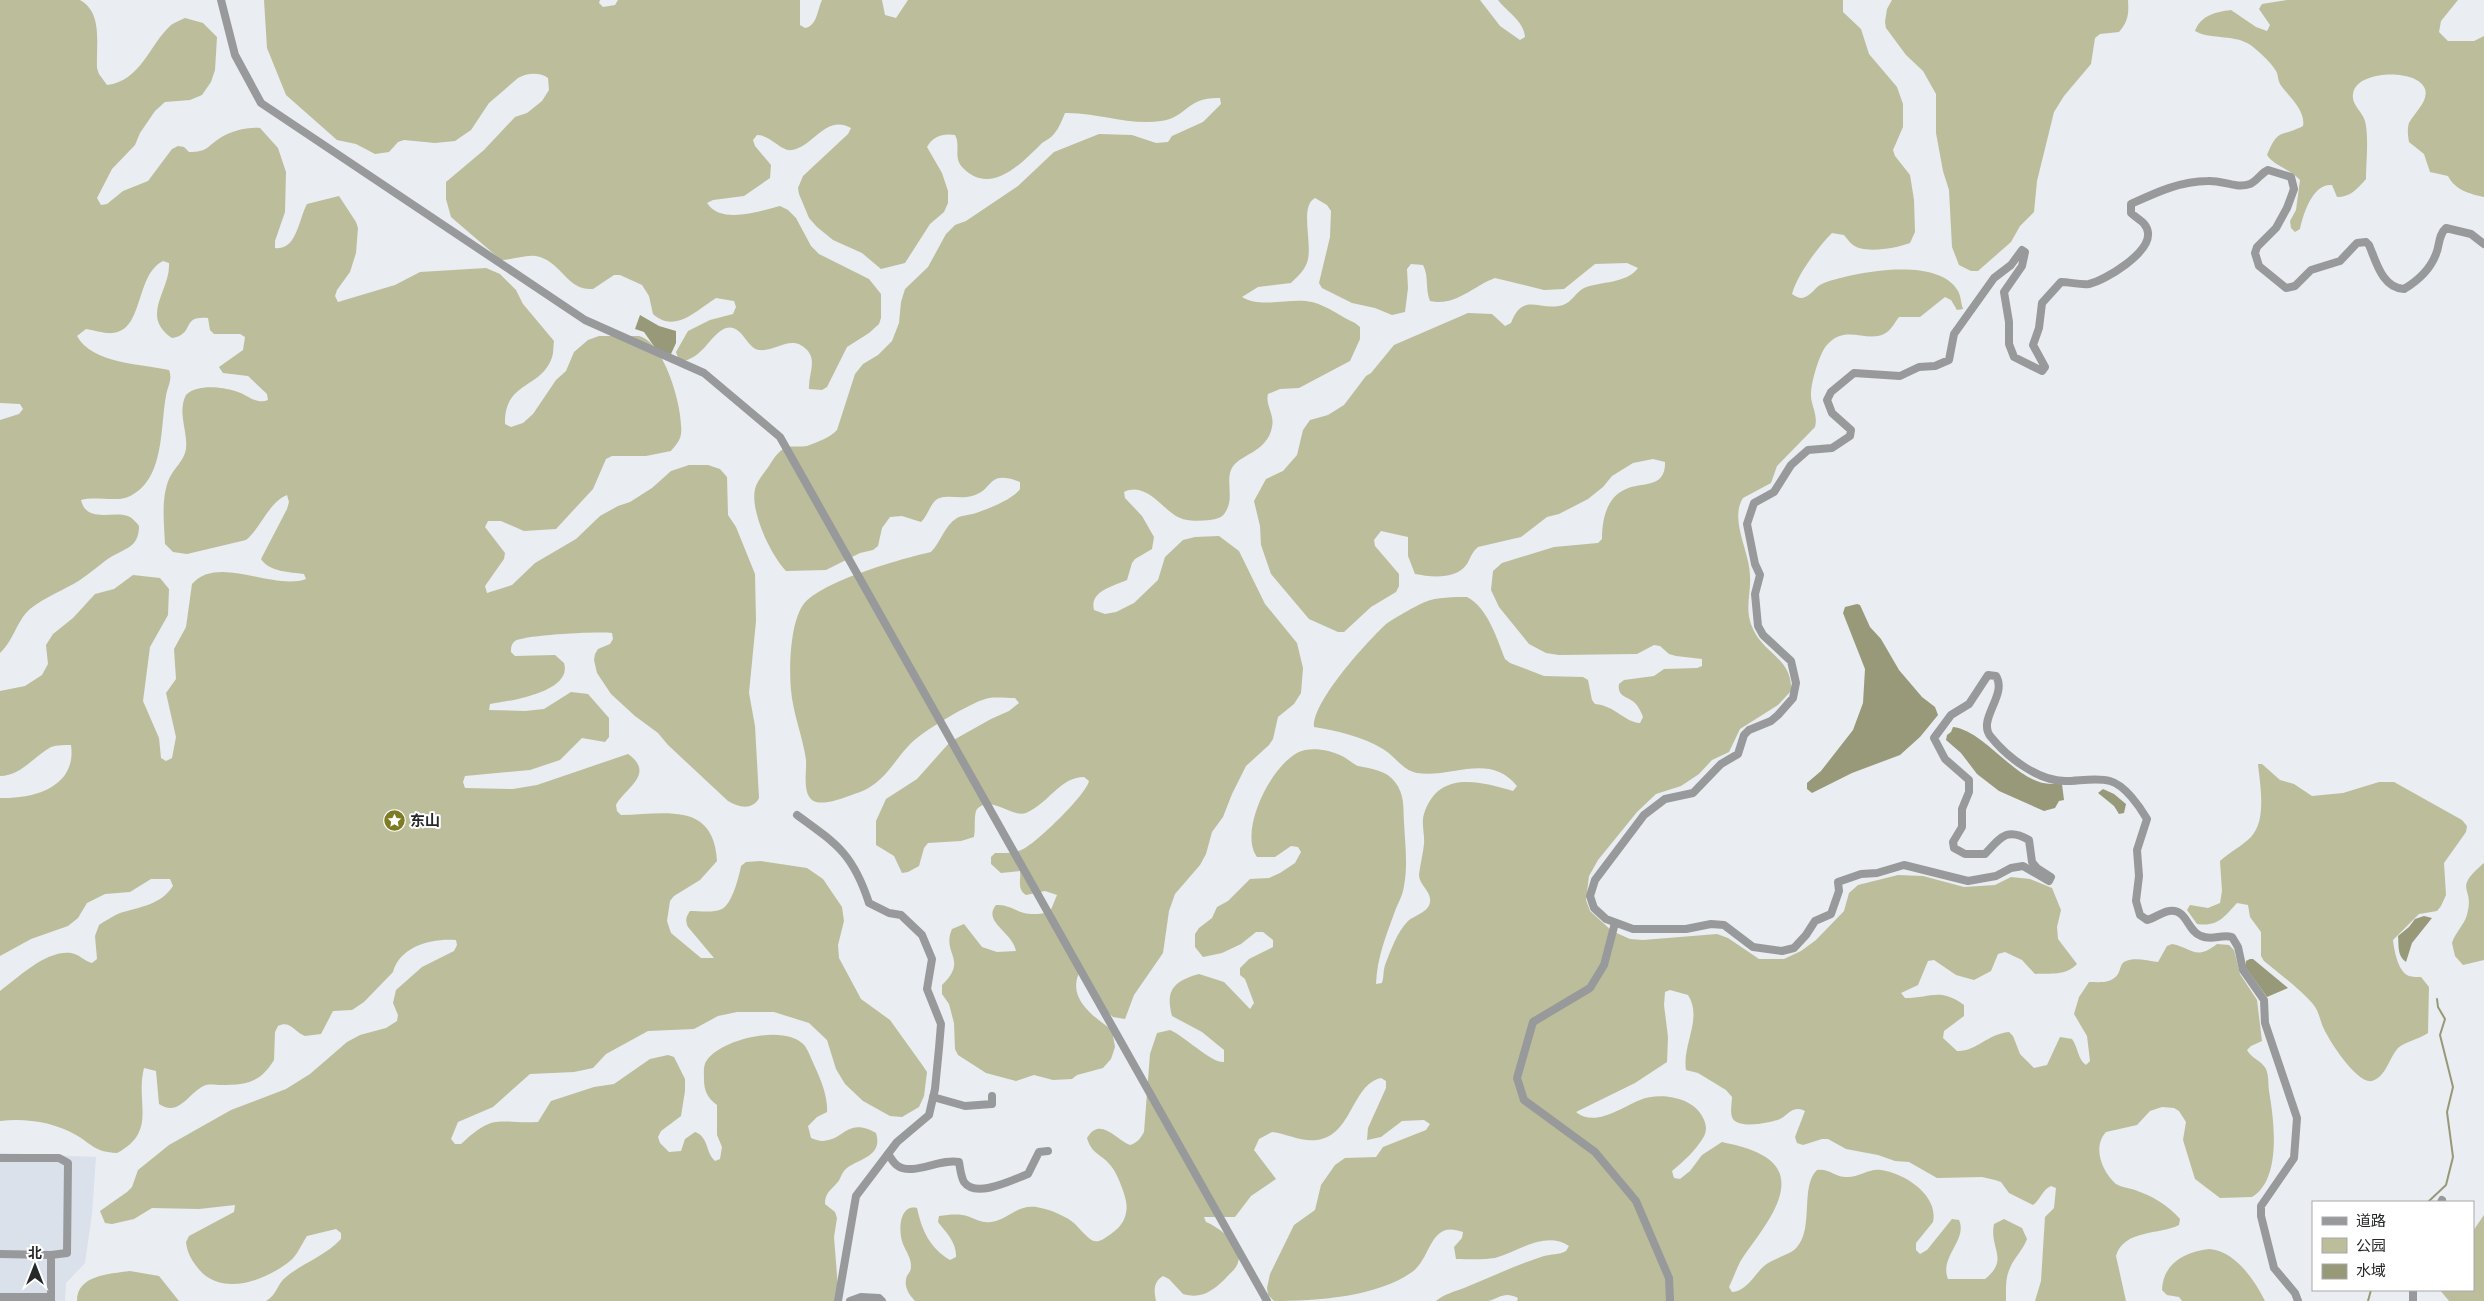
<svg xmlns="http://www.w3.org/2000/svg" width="2484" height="1301" font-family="Rubik,'Noto Sans SC',sans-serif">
	<rect width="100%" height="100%" fill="#eaedf1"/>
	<path fill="#dae1eb" d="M0 1153 96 1157 92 1214 85 1263 66 1283 65 1301H0Z"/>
	<g fill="#bcbd9b">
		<path d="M0 0H80C103 13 96 43 97 68L99 74 107 85C141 81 149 45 171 25 175 22 181 20 185 18L203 23 217 37 215 70 211 82 202 95 190 100 165 102 155 111 140 133 135 145 112 169 97 198 101 205 107 204 123 191 148 181 172 149 178 146 184 147 189 152C208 152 206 147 220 138 231 131 247 127 260 128L278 148 286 172 285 212 275 241V248C297 251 299 218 307 204L339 196 356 222 358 228 356 253 350 272 337 290 335 296 338 302 395 285 420 272 486 268 500 274 516 290 523 304 554 341C553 347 554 354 551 360 539 389 504 382 505 424L511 427 523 423 533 414 556 380 566 371 574 352 588 340 599 336H639C665 342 684 411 681 434 680 441 675 446 671 451L646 456H612L606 459 593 489 556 529 524 531 501 521H488L485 527 505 553 504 559 485 586 487 593 512 585 535 563 576 539 600 516 618 506 630 502 652 488 671 471 689 465H708L720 469 727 477 728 515 736 527 755 574 756 621 749 693 755 726 759 798C753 810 739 808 728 801L668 745 658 733 635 716 611 694 597 673 594 660 595 654 598 649 610 644 613 639 612 633C598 631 524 635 515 641 511 644 511 648 511 652L515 656 555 655 564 663C573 692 509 701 490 704L489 710 525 711 544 709 571 692 588 694 609 718V737L605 742 582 738 560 760 530 770 465 776 463 782 465 788 513 789 537 785 628 754C656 774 625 788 616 805L617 811 621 815C665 814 714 801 717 861L700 880 674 896 670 901 667 921 671 933 701 958H714L688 927C685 920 686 917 690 911 699 911 714 913 722 909 732 904 739 877 741 866L746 862 761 861 807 868 823 879 842 907 844 921 838 945 839 958 861 999 890 1020 923 1066 927 1072 924 1096 919 1107 902 1117 890 1116 863 1101 845 1084 836 1069 827 1040 809 1023 774 1012H737L718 1016 694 1029 648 1031 606 1054 593 1068 574 1072 530 1074 493 1107 458 1122 451 1139 455 1144H461C495 1112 497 1124 538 1122L551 1101 594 1087 614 1084 650 1059 668 1055 674 1057 685 1079V1091L681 1116 661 1131 658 1137 660 1143 669 1152 681 1151 685 1139 695 1132C709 1137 705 1152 715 1161L720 1159 722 1147 717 1135V1105C707 1098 704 1090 704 1079 704 1072 703 1065 707 1060 721 1039 787 1023 805 1046 809 1052 812 1061 815 1067 821 1080 828 1097 827 1112L817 1117 808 1126 811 1138C814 1139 819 1141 823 1141 845 1140 847 1117 876 1133 883 1156 861 1158 847 1168 841 1172 841 1180 836 1184 830 1191 825 1193 825 1204L835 1212 837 1218 834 1237 839 1301H266C277 1295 277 1284 286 1277 303 1263 325 1256 341 1239V1233L336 1229 307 1236C302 1243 297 1256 290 1261 265 1281 220 1298 197 1267 191 1259 187 1252 186 1242L189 1236 234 1212 235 1205 199 1209 152 1208 134 1219 112 1224 105 1223 100 1211 127 1192 132 1187 138 1170 169 1145 231 1110 286 1089 310 1074 347 1042 360 1035 386 1028 397 1021 398 1015 393 1003 396 990 422 967 454 951 457 945 456 940C432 938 400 946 393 972L364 1002 352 1010 333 1011 321 1034 305 1036C294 1032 290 1020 278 1026L275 1032 274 1060C260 1083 246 1085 221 1085 217 1085 210 1084 206 1085 189 1091 180 1118 159 1104L156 1071 144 1068C135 1103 158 1131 117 1153 95 1152 93 1145 76 1135 53 1122 26 1118 0 1121V991C19 977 46 950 71 953 79 954 84 961 92 963L97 959 95 936 99 925C105 921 113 916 120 913 139 907 161 905 173 886L170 879H151L130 892 105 894 87 903 78 918 68 926 31 939 0 956V798C34 799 77 787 71 745 65 745 57 745 51 747 34 756 21 776 0 776V691L25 686 42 675 48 664 46 645 53 634 73 618 95 594 114 589 133 575 160 578 169 589 168 615 150 647 143 701 159 738 161 758 166 761 172 758 176 737 166 693 176 679 174 649 186 627 192 584C218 554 273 591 306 579L304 574C290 572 269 572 261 559L287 509 289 502 287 495C269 502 260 529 246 540L187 554 173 552 165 544C164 523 161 498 169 479 174 468 184 461 186 449 188 431 177 412 186 395 197 384 221 387 235 391 247 394 255 405 268 400L267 394 248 376 223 373 219 367 243 350 245 337 240 334H214L210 330 208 318C180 315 196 334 172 338 139 316 171 290 169 263L163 261C135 275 144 330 113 333 105 334 94 330 86 329L77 336C92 364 142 364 169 370 173 380 167 387 166 396 160 428 165 481 128 497 116 502 95 496 81 500 87 525 115 509 130 517 133 519 137 523 139 526 139 550 122 548 105 561 97 567 89 574 80 580 64 590 45 597 30 609 17 620 14 640 0 653V420L19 414 23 409 20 404 0 403Z"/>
		<path d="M264 0H600L599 3 603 7 615 5 618 0H800V25L805 28C817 26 817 11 822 0H882L885 15 896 18 908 0H1480L1500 26 1520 40 1525 37C1524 21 1507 12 1498 0H1843V12L1861 29 1869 54 1897 87 1903 104V127L1893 150 1895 156 1910 175 1914 200 1915 232 1910 243C1896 248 1874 252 1859 248 1852 246 1848 240 1844 235L1832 233C1818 247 1797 275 1792 294 1795 296 1798 298 1802 298 1812 296 1815 286 1824 283 1855 272 1938 256 1958 291 1961 296 1961 304 1963 309L1957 310 1951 300 1945 297 1920 317H1899C1895 322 1891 331 1884 334 1865 343 1845 323 1826 346 1819 355 1810 385 1811 397 1812 407 1818 416 1815 427L1777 466 1771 483 1743 498C1729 520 1750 552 1750 576 1751 595 1744 610 1753 629 1764 654 1793 659 1791 691L1778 705 1740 729 1729 752 1712 760 1699 774 1681 786 1656 794 1637 812 1598 860 1589 876 1586 900 1590 911 1612 931 1630 939 1643 940 1717 934 1728 938 1759 959H1784L1801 951 1816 940 1844 911 1849 893 1858 885 1898 875 1923 876 1964 887 1995 885 2011 877 2030 879 2052 888 2061 910 2057 927 2058 939 2077 964C2066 976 2050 973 2035 974L2022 960 2005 952 1998 954 1991 971 1974 980 1956 975 1934 960 1928 961 1918 985 1901 993 1905 998C1931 998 1940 987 1964 1005V1016L1944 1031 1943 1038 1957 1051C1976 1052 1987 1034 2009 1032L2013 1036 2020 1054 2034 1068 2047 1065 2060 1037 2072 1039C2078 1047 2078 1060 2086 1065L2090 1061 2087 1036 2074 1014 2079 997 2089 982C2100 982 2111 984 2118 974 2121 969 2120 963 2126 961 2135 957 2148 961 2158 962L2167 946 2172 944C2193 948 2195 961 2217 944L2229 945 2234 950 2240 974 2257 1000 2262 1041 2251 1046 2247 1050C2251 1058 2262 1061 2266 1069 2269 1076 2268 1084 2269 1091 2274 1120 2282 1179 2252 1197L2220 1198 2195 1179 2183 1140 2186 1122 2179 1111 2174 1108 2162 1107 2150 1111 2137 1125 2106 1132C2092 1147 2102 1172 2116 1184 2121 1187 2129 1188 2135 1190 2152 1196 2168 1205 2180 1219L2179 1225C2160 1235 2124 1229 2116 1256L2126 1301H2035L2041 1281 2045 1217 2054 1208 2056 1188 2051 1186C2042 1190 2041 1199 2033 1205L2009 1193 2001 1182 1995 1180 1982 1177 1937 1178 1909 1162 1895 1161 1878 1155 1846 1149 1828 1139H1822L1803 1145 1797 1143 1795 1137 1805 1111C1801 1109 1798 1108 1793 1110 1788 1112 1785 1117 1780 1119 1770 1123 1736 1130 1732 1117 1730 1111 1732 1102 1732 1097L1726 1090 1698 1073 1686 1070C1682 1044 1703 1019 1688 995L1670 990 1665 992 1664 1005 1668 1037 1667 1062 1635 1083 1576 1112C1595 1128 1622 1107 1640 1100 1659 1092 1692 1097 1702 1116 1706 1123 1708 1130 1703 1138 1695 1151 1684 1161 1672 1171L1674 1178 1680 1179 1690 1171 1702 1155 1722 1142C1735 1145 1750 1148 1762 1155 1810 1181 1756 1235 1740 1262 1736 1270 1733 1279 1729 1287L1732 1292C1747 1291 1754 1275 1764 1266 1773 1258 1791 1255 1797 1247 1814 1228 1800 1186 1817 1170 1829 1168 1835 1177 1846 1177 1858 1178 1869 1168 1881 1170 1904 1173 1939 1195 1933 1222L1916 1243V1250L1920 1254 1927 1250 1952 1219 1959 1220C1968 1240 1939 1257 1948 1279H1985C2010 1259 1989 1249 1994 1224L2004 1219 2022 1228 2027 1239C2023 1250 2014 1258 2010 1268 2005 1278 2006 1290 2006 1301H1517L1518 1298C1504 1291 1500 1298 1488 1301 1472 1301 1452 1301 1436 1301 1445 1294 1453 1292 1464 1288 1491 1277 1516 1265 1544 1256 1551 1254 1559 1255 1566 1251L1569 1246C1545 1230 1518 1252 1495 1258 1483 1260 1468 1259 1456 1259L1454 1247 1462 1238 1463 1232C1429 1219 1432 1258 1412 1272 1377 1297 1316 1301 1274 1301L1268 1295 1267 1288 1270 1274 1294 1225 1315 1210 1321 1185 1335 1165 1345 1158 1376 1157 1383 1147 1426 1130 1430 1124 1424 1120 1402 1121 1381 1137 1367 1140 1368 1128 1386 1088V1081L1381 1078C1351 1085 1353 1135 1317 1140 1301 1142 1288 1134 1272 1132L1259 1139 1254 1150 1276 1179 1251 1196 1235 1217H1204L1206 1222C1220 1228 1246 1246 1237 1265 1234 1271 1228 1275 1224 1280 1211 1292 1201 1299 1183 1294L1169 1279 1163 1276C1153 1282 1154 1291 1156 1301H915C909 1295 903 1286 907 1276 909 1273 911 1271 911 1266 911 1257 906 1252 903 1244 898 1232 899 1204 917 1208 922 1231 930 1248 950 1260L956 1257C957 1243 946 1232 938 1222L939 1216C947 1215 955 1214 962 1215 972 1216 980 1224 991 1222 1011 1219 1018 1202 1041 1208 1051 1210 1068 1217 1075 1224 1094 1244 1094 1248 1117 1229 1125 1222 1128 1211 1126 1201 1124 1191 1117 1173 1111 1166 1101 1153 1092 1155 1087 1138 1100 1116 1115 1139 1130 1145 1137 1143 1140 1139 1144 1132L1150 1054 1157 1033 1170 1030C1186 1037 1211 1063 1224 1062V1050L1202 1032 1172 1016C1165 990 1174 981 1199 974L1224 982 1250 1009 1254 1003 1245 979 1240 975V968L1249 959 1273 947V940L1263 932H1256L1241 944 1222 953 1203 957 1195 947V934L1199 928 1212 918 1217 907 1228 901 1250 879 1269 878 1280 873 1295 863 1301 852 1298 847 1291 846 1275 857H1257C1237 830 1275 756 1305 750 1318 748 1331 751 1342 756 1348 759 1353 764 1358 766 1372 769 1386 770 1395 782 1405 795 1403 807 1404 822 1405 843 1408 865 1404 886 1403 895 1398 903 1395 911 1386 936 1377 957 1376 984L1382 983C1384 977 1383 971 1385 965 1391 950 1397 932 1408 921 1415 915 1429 912 1430 902 1432 892 1419 885 1419 875 1420 865 1423 854 1424 844 1425 835 1421 823 1424 814 1438 770 1479 781 1513 791L1517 786C1490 752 1453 778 1417 773 1402 770 1395 756 1383 749 1362 736 1337 731 1314 727 1312 702 1366 643 1385 625 1389 621 1419 604 1425 602 1437 597 1454 597 1467 597 1488 608 1497 639 1505 659L1510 663 1544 676 1583 677 1588 680 1592 700 1595 704C1616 706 1624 722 1640 723L1643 717C1641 712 1639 707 1635 703 1627 696 1617 697 1619 684L1624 680 1654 676 1664 669 1697 668 1702 666V659L1676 656 1669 654 1660 646 1654 645 1637 654 1559 655 1546 653 1529 644 1499 607 1491 590 1493 571 1502 563 1554 547 1598 543 1602 539C1602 521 1606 497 1626 489 1642 482 1666 489 1665 462L1653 459 1633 463 1612 476 1603 487 1588 499 1559 514 1547 517 1521 537 1478 547C1472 552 1471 557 1467 564 1456 580 1431 577 1415 574L1408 556V537L1381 531 1374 540 1375 546 1399 574V586L1396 592 1371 607 1344 632H1338L1309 619 1271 574 1261 545 1260 526 1254 501 1266 479 1283 471 1297 455 1303 430 1310 420 1328 415 1344 405 1366 376 1371 373 1394 345 1468 313 1492 314 1505 326 1511 323C1523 291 1539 312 1563 305 1572 302 1576 292 1584 288 1601 281 1626 284 1638 268L1627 263 1595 264 1564 289 1544 290 1495 278C1473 286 1455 307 1430 301 1425 289 1429 276 1423 265L1411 264 1407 269 1408 288 1405 312 1392 315 1375 308 1352 303 1322 288 1319 283 1330 237 1331 211 1327 205 1315 198C1298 207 1315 248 1306 265 1303 272 1296 278 1291 283L1258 287 1242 297C1262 309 1290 297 1312 302 1328 306 1341 317 1355 323L1360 327V339L1350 361 1299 388 1280 389 1268 394C1265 405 1275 415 1272 427 1267 454 1237 454 1231 470 1226 482 1234 498 1226 511 1223 518 1216 519 1210 520 1199 521 1186 522 1176 516 1160 506 1145 482 1124 492L1125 498 1142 516 1154 537 1152 549 1135 559 1132 563 1127 580C1114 586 1089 591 1094 610L1105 614 1116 612 1134 603 1158 580 1165 557 1183 540 1195 537 1219 536 1239 551 1265 604 1297 643 1303 668 1301 693 1294 704 1278 717 1273 739 1269 745 1246 766 1232 794 1223 817 1212 832 1206 854 1200 865 1175 894 1169 911 1163 953 1134 995 1125 1019 1113 1017 1103 1008 1080 971C1066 998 1093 1016 1112 1030L1115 1047 1111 1059 1103 1068 1077 1075 1072 1079 1053 1080 1034 1075 1016 1081 986 1073 958 1055 955 1049 954 1023 949 1004 942 994V985C969 959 941 954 952 929L964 924 982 947 997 952 1016 951C1013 932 982 922 996 905 1007 904 1014 910 1024 913 1031 915 1042 914 1050 912L1057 895 1045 891 1026 895C1017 889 1021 881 1020 871L1001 873 991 864V857L995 853C1006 853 1015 854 1025 848 1038 841 1086 795 1089 781L1084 777C1060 777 1048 804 1026 813 1012 818 993 796 978 808 973 812 976 829 974 837L961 841 928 843 924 848 919 866 908 872 902 873 894 856 876 845V821L886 799 917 779 950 742 991 719 1009 711 1019 703 1015 698C1007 698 997 697 989 698 975 700 929 728 917 738 899 752 890 775 870 787 863 792 853 794 846 797 837 800 826 804 816 802 801 798 807 771 806 760 803 737 793 714 791 690 789 668 790 624 803 605 821 581 901 559 931 552 941 542 944 526 957 518 962 515 970 515 976 513 988 509 1013 499 1020 489V482C986 469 995 490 972 496 961 499 950 495 940 498 931 500 928 516 921 522L902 516 890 517 882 528 878 546 873 550 860 553 826 570 786 571C771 555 750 512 755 489 757 481 764 473 769 466 774 458 778 451 787 447 793 446 801 447 807 446 817 442 830 438 837 430L855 374 863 364 878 355 892 341 899 323 901 302 905 289 928 267 946 234 955 225 966 221 1018 186 1054 152 1099 134 1132 135 1156 143 1168 142 1172 136 1203 122 1221 104 1220 98C1186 97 1188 117 1161 121 1129 126 1097 112 1065 113 1062 120 1059 128 1054 134 1051 138 1046 140 1042 143 1021 164 990 197 962 167 953 157 961 145 955 135 943 133 933 136 927 147L942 173 948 191V203L944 212 930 224 905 263 881 269 862 253 833 240 817 227 809 218 799 194 798 188 803 176 848 134 851 128C826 114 814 146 792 150 781 152 771 135 757 135L753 140 755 146 771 165 770 178 744 196 713 200 707 203C721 225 760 211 780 206L788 210 796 218 811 246 819 254 869 279 881 294V318L879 324 869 333 847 347 827 387 822 390 809 389C808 375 818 360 806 349 791 334 776 352 759 350 746 349 741 319 722 330 709 338 703 356 684 361L678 358 676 352 688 331 710 320 733 314 736 307 734 301 716 298C697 310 675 334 653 314L649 296 642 285 620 275H614L593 289C568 291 562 264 540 257 528 253 514 260 501 260L451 217 446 199V182L484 150 515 117 527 113 542 101 549 90 548 78C540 72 527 73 518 78L489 103 471 130 455 141 435 143 404 140 398 142 389 152 375 154 356 144 337 140 286 95 267 48Z"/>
		<path d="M1892 0H2128C2129 14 2128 22 2119 32L2100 34 2095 38 2091 64 2064 96 2054 112 2037 181 2034 212 2020 226 2011 242 1978 271H1971L1959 265 1952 247 1949 190 1943 171 1936 133V94L1923 71 1906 55 1886 28 1885 22 1887 9Z"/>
		<path d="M2287 0H2458L2441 21 2439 32 2448 41H2474L2484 36V197C2470 194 2455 190 2448 176L2430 172 2424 154 2409 142C2408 136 2407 129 2409 123 2414 113 2429 101 2425 89 2418 69 2362 70 2354 90 2349 104 2361 109 2365 121 2369 136 2366 163 2366 179 2357 189 2351 197 2337 197L2332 185C2313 183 2303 214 2300 229L2295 232 2291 228 2290 221 2296 210 2300 180C2290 169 2273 165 2267 155 2279 127 2280 138 2303 126 2306 110 2288 96 2280 84 2278 80 2278 76 2277 73 2275 66 2254 46 2247 43 2233 35 2208 39 2195 31 2201 15 2216 12 2231 10L2256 27 2267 31 2270 25 2259 9 2262 4Z"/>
		<path d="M2258 764H2262L2280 780 2294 784 2312 796 2343 793 2379 782H2394L2462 820 2467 826 2466 832 2444 863 2446 895 2441 906 2437 911 2419 914 2393 940C2394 950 2398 972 2409 976 2412 977 2418 977 2421 977L2429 987 2428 1033C2420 1039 2404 1042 2398 1048 2389 1058 2386 1077 2372 1081 2357 1084 2330 1042 2324 1029 2320 1021 2319 1011 2313 1004 2299 988 2281 975 2264 961L2261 956V932L2250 917 2248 905 2237 903C2224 917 2218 927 2197 924L2187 910 2190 905 2208 908 2220 903 2222 891 2220 861C2230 852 2242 846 2251 837 2267 820 2260 785 2258 764Z"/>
		<path d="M2484 863V960L2463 965 2455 956 2452 943C2455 933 2464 925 2467 915 2476 886 2451 891 2484 863Z"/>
		<path d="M2484 1215V1301H2449L2440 1290H2473V1231Z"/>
		<path d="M2209 1249C2235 1251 2254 1279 2265 1301H2182L2179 1297 2167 1295 2162 1290C2163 1263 2185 1252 2209 1249Z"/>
		<path d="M130 1271 159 1276 179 1301H77C77 1275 109 1274 130 1271Z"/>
	</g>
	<g fill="#989978">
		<path d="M640 315 659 326 676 331V343L671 354 658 352 644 332 635 329Z"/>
		<path d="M1857 604 1860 605 1870 627 1881 639 1899 670 1922 697 1935 707 1938 715 1920 737 1900 755 1852 773 1812 793 1807 789V783L1821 771 1853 730 1863 703 1865 669 1843 613 1845 607Z"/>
		<path d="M1953 727C1988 731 2021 792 2059 783L2062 784 2064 800 2059 801 2055 808 2044 811 1999 791 1977 774 1961 753 1946 740 1947 735 1951 732Z"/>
		<path d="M2103 789 2114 794 2126 804 2124 813 2119 814 2114 806 2098 793Z"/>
		<path d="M2424 916 2432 918 2412 943 2406 962C2397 956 2399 946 2398 936L2409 927 2415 919Z"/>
		<path d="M2250 959H2253L2288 988 2267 997 2246 968V961Z"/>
	</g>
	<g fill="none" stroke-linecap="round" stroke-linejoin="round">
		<g stroke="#989978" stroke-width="2">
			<path d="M2428 1202 2446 1185 2453 1157 2447 1112 2453 1087 2440 1035 2445 1019 2438 1007 2437 999"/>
			<path d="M2368 1301 2371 1290"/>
		</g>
		<g stroke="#98999b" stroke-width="8">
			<path d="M221 0 235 55 261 103 585 320 704 373 780 437 1267 1301"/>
			<path d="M797 815C837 844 853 854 869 903L889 913 901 915 922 935 932 959 927 989 941 1024 939 1048 935 1089 929 1115 897 1142 856 1196 838 1301"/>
			<path d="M1615 923 1604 965 1590 988 1533 1022 1517 1078 1524 1100 1595 1152 1636 1201 1669 1278 1670 1301"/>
			<path d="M933 1097 965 1106 992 1104V1096"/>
			<path d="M888 1154C891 1158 894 1164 898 1166 912 1176 941 1158 959 1162 960 1168 961 1177 964 1182 976 1199 1014 1179 1028 1174L1039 1152 1048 1151"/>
			<path d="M0 1158H59L68 1163 67 1253 51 1255V1301"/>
			<path d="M2441 1202 2442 1200"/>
			<path d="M0 1254 51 1255"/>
			<path d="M0 1297H51"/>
			<path d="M850 1301 861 1297 879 1298 882 1301"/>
			<path d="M2298 1301 2295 1293 2274 1268 2261 1216V1206L2294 1158 2297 1118 2265 1023 2264 1000 2243 970 2238 947 2232 937C2221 934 2212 941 2201 936 2187 931 2187 908 2169 911 2162 912 2155 918 2147 920L2140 915 2136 901 2139 876 2137 850 2147 819C2140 807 2125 785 2110 781 2097 777 2079 781 2065 781 2038 781 2007 757 1991 737 1976 720 2008 695 1996 676L1988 675 1969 704 1951 715 1934 738 1945 759 1969 780V792L1962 809V827L1953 842 1954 848 1965 854H1985C2001 837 2007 827 2029 840L2032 862 2037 868 2051 877 2049 881 2023 866 2011 868 1996 876 1968 881 1904 865 1877 873 1861 874 1838 882 1839 891 1831 914 1815 921 1806 935 1794 948 1782 951 1753 947 1724 925 1711 924 1686 929H1633L1606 919 1594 908 1590 896 1595 880 1644 815 1665 799 1693 793 1721 764 1738 754 1744 735 1749 730 1771 721 1778 715 1793 698 1796 683 1791 661 1763 635 1758 626 1755 594 1760 575 1755 564 1747 524 1754 503 1774 492 1791 465 1808 450 1832 448 1850 436 1851 430 1832 413 1827 400 1831 392 1854 373 1900 376 1919 367 1935 366 1949 360 1954 334 1994 278 2011 265 2022 250 2025 252 2022 266 2004 292 2009 322V344L2014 357 2042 371 2045 367 2033 345 2039 328 2042 303 2061 282C2070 282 2080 285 2089 284 2106 280 2150 253 2148 233 2147 222 2137 219 2131 213V204C2155 193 2180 181 2208 181 2222 180 2236 189 2250 184 2257 181 2261 173 2268 170L2291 177 2294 189 2287 208 2276 228 2257 247 2255 253 2259 266 2286 288 2295 286 2311 270 2340 261 2357 243 2366 242 2369 245C2376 261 2382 288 2404 289 2419 280 2430 270 2436 254 2440 245 2438 235 2446 228L2471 234 2484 244"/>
			<path d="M2413 1301V1290"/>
		</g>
	</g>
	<defs>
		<symbol id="sight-disc" viewBox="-11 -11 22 22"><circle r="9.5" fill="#7d7c24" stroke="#fff"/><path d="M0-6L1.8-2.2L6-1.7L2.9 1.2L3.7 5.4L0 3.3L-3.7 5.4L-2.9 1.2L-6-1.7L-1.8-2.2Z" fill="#fff"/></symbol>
	</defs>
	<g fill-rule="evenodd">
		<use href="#sight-disc" x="382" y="808" width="25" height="25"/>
	</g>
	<g text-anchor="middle" stroke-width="4" stroke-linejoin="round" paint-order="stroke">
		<g font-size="15" font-weight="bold" fill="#27282a" stroke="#fff" text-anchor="start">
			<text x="410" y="826">东山</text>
		</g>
	</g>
	<rect x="2312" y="1201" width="162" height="90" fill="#ffffff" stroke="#a9a9aa"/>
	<rect x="2322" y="1217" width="25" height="8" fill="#98999b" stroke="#a9a9aa"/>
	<text x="2356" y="1226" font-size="15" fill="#27282a">道路</text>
	<rect x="2322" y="1238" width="25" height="15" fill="#bcbd9b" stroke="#a9a9aa"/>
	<text x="2356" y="1251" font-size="15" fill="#27282a">公园</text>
	<rect x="2322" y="1264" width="25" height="15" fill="#989978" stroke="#a9a9aa"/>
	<text x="2356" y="1276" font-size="15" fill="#27282a">水域</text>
	<g transform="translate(35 1266)" stroke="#ffffff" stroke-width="4" paint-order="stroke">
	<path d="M0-4L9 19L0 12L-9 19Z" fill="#27282a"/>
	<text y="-8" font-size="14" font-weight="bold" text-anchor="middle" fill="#27282a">北</text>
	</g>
</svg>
